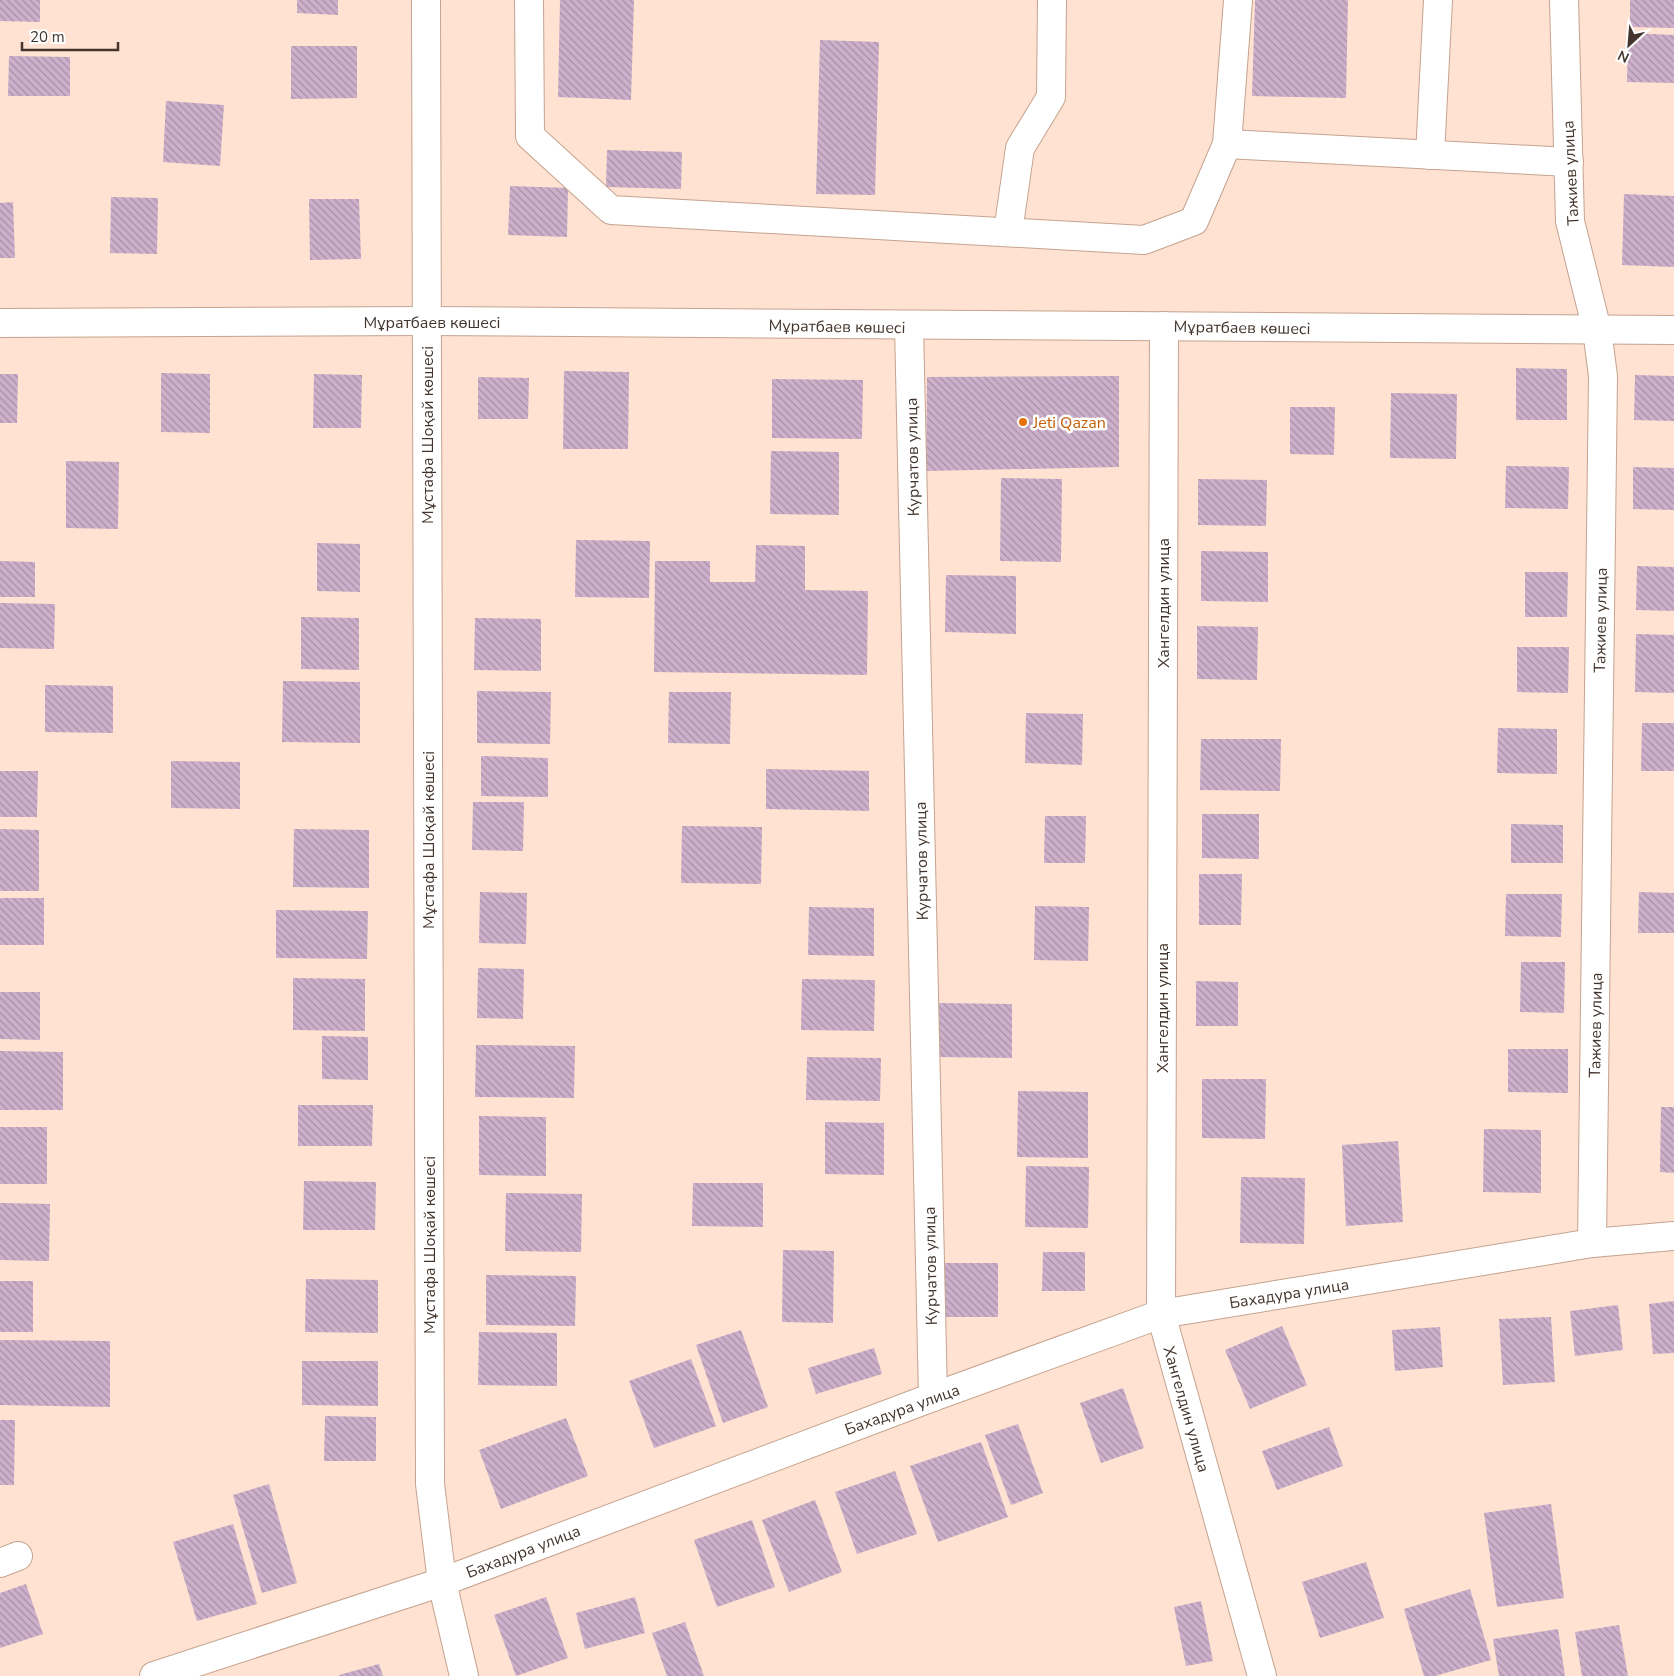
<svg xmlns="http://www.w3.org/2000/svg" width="1674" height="1676" font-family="'Nunito Sans',sans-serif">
	<defs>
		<pattern id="building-back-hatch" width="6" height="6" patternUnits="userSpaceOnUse" patternTransform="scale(1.25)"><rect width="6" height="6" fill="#cdb0cb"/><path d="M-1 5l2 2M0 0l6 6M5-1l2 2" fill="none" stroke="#a890a5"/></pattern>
	</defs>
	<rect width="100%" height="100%" fill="#ffe2d1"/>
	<g fill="url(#building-back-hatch)">
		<path d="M0 0H40V22L0 21Z"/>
		<path d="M297 0H338V15L297 13Z"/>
		<path d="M560 0H634L631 100 558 97Z"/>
		<path d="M1255 0H1348L1346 98 1252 96Z"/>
		<path d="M1630 0H1674V28L1630 27Z"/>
		<path d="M1628 33 1674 35V83L1627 82Z"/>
		<path d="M820 40 879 42 875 195 816 194Z"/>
		<path d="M291 46H357V98L291 99Z"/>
		<path d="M9 56 70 57V96H8Z"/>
		<path d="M166 101 224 105 220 166 163 162Z"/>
		<path d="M607 150 682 152 681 189 606 187Z"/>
		<path d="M510 186 568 188 567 237 508 235Z"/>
		<path d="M1624 194 1674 196V267L1622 265Z"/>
		<path d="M111 197 158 198 157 254 110 253Z"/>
		<path d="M309 199H359L361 259 310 260Z"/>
		<path d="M13 202 15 258H0V203Z"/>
		<path d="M1516 368 1567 369V420H1516Z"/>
		<path d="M564 371 629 372 628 449H563Z"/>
		<path d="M161 373 210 374V433L161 432Z"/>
		<path d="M0 374H18L17 423H0Z"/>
		<path d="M314 374 362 375 361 428H313Z"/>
		<path d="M1635 375 1674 376V421L1634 420Z"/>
		<path d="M1119 376V467L926 471 927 377Z"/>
		<path d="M478 377 529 378 528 419H478Z"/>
		<path d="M772 379 863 380 862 439 772 438Z"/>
		<path d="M1391 393 1457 394 1456 459 1390 458Z"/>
		<path d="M1290 407H1335L1334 455 1290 454Z"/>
		<path d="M771 451 839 452V515L770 514Z"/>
		<path d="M66 461 119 462 118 529 66 528Z"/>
		<path d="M1506 466 1569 467 1568 509 1505 508Z"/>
		<path d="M1633 467 1674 468V510L1633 509Z"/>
		<path d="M1001 478 1062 479 1061 562 1000 561Z"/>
		<path d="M1198 479 1267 480 1266 526 1198 525Z"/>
		<path d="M576 540 650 541 649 598 575 597Z"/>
		<path d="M317 543 360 544V592L317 591Z"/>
		<path d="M756 545 805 546V590L868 591 867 675 654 672 655 561H710V582H755Z"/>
		<path d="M1201 551 1268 552V602L1201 601Z"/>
		<path d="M0 561 35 562V597H0Z"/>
		<path d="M1637 566 1674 567V611L1636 610Z"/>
		<path d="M1525 572H1568L1567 617H1525Z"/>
		<path d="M946 575 1016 576V634L945 632Z"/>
		<path d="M0 603 55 604 54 649 0 648Z"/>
		<path d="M301 617 359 618V670L301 669Z"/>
		<path d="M475 618 541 619V671L474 670Z"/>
		<path d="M1197 626 1258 627 1257 680 1197 679Z"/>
		<path d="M1636 634 1674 635V693L1635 692Z"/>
		<path d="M1517 647H1569L1568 693 1517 692Z"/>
		<path d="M283 681 360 682V743L282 742Z"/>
		<path d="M45 685 113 686V733L45 732Z"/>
		<path d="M477 691 551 692 550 744 477 743Z"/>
		<path d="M669 692H731L730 744 668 743Z"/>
		<path d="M1026 713 1083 714 1082 765 1025 763Z"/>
		<path d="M1642 723H1674V771H1641Z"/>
		<path d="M1498 728 1557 729V774L1497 773Z"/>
		<path d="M1201 739H1281L1280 791 1200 790Z"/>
		<path d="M481 756 548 758V797L481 796Z"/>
		<path d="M171 761 240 762V809L171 808Z"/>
		<path d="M766 769 869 771V811L766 809Z"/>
		<path d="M0 771H38L37 817H0Z"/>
		<path d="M473 802H524L523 851 472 850Z"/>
		<path d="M1202 814H1259V859L1202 858Z"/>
		<path d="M1045 816H1086L1085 863H1044Z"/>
		<path d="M1511 824 1563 825V863H1511Z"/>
		<path d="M682 826 762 827 761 884 681 883Z"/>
		<path d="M0 829 39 830V891H0Z"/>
		<path d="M294 829 369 830V888L293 887Z"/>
		<path d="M1199 874H1242L1241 925H1199Z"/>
		<path d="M480 892 527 893 526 944 479 943Z"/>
		<path d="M1639 892 1674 893V933H1638Z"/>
		<path d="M1506 894H1562L1561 937 1505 936Z"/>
		<rect x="0" y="898" width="44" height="47"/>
		<path d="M1035 906 1089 907 1088 961 1034 960Z"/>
		<path d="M809 907 874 908V956L808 955Z"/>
		<path d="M276 910 368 911 367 959 276 958Z"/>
		<path d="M1521 962H1565L1564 1013 1520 1012Z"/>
		<path d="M478 968 524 969 523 1019 477 1018Z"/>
		<path d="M293 978 365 979V1031L293 1030Z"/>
		<path d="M802 979 875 980 874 1031 801 1030Z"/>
		<path d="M1196 981 1238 982V1026H1196Z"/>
		<path d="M0 992H40V1040L0 1039Z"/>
		<path d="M938 1003 1012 1004V1058L937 1057Z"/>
		<path d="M322 1036 368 1037V1080L322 1079Z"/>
		<path d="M476 1045 575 1046 574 1098 475 1097Z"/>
		<path d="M1508 1049H1568V1093L1508 1092Z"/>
		<path d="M0 1051 63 1052V1110H0Z"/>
		<path d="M807 1057 881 1058 880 1101 806 1100Z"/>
		<path d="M1202 1079H1266L1265 1139 1202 1138Z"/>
		<path d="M1018 1091 1088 1092V1158L1017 1157Z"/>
		<path d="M298 1105H373L372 1146H298Z"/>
		<path d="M1661 1107H1674V1173L1660 1172Z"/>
		<path d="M479 1116 546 1117V1176L479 1175Z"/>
		<path d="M825 1122 884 1123V1175L825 1174Z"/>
		<rect x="0" y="1127" width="47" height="57"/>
		<path d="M1484 1129 1541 1130V1193L1483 1192Z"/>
		<path d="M1398 1141 1403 1222 1346 1226 1342 1145Z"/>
		<path d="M1026 1166 1089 1167 1088 1228 1025 1227Z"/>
		<path d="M1241 1177 1305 1178 1304 1244 1240 1243Z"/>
		<path d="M304 1181 376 1182 375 1230H303Z"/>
		<path d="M693 1183H763V1227L692 1226Z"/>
		<path d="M506 1193 582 1194 581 1252 505 1251Z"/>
		<path d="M0 1203 50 1204 49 1261 0 1260Z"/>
		<path d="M783 1250 834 1251 833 1323 782 1322Z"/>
		<path d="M1043 1252H1085V1291H1042Z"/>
		<rect x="945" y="1263" width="53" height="54"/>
		<path d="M486 1275 576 1276 575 1326 486 1325Z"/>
		<path d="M306 1279 378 1280V1333L305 1332Z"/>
		<rect x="0" y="1281" width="33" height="51"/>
		<path d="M1674 1301V1353L1653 1354 1649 1304Z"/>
		<path d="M1618 1305 1623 1350 1575 1356 1570 1311Z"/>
		<path d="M1551 1317 1555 1382 1503 1385 1499 1319Z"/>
		<path d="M1282 1326 1307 1385 1250 1409 1225 1350Z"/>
		<path d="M1440 1327 1443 1367 1395 1371 1392 1330Z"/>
		<path d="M741 1330 768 1407 723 1423 696 1345Z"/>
		<path d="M479 1332 557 1333V1386L478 1385Z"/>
		<path d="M0 1340 110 1341V1407L0 1405Z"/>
		<path d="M874 1348 882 1374 816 1394 808 1368Z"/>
		<path d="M691 1359 716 1426 654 1448 629 1381Z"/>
		<path d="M302 1361H378V1406L302 1405Z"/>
		<path d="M1123 1388 1144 1448 1101 1463 1080 1403Z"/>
		<path d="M325 1416 376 1417V1461H324Z"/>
		<path d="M566 1418 588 1476 501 1509 479 1450Z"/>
		<path d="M0 1420H15L14 1485H0Z"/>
		<path d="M1018 1424 1043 1493 1011 1505 985 1435Z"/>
		<path d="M1329 1427 1343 1466 1277 1490 1262 1451Z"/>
		<path d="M981 1442 1008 1517 938 1542 910 1466Z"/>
		<path d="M895 1471 917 1534 857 1554 835 1492Z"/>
		<path d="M269 1484 297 1583 262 1593 233 1495Z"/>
		<path d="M815 1500 842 1572 789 1592 762 1520Z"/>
		<path d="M1551 1504 1564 1598 1497 1607 1484 1513Z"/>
		<path d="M752 1520 775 1587 717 1607 694 1540Z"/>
		<path d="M233 1524 257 1604 197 1621 173 1542Z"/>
		<path d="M1366 1562 1384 1618 1320 1638 1302 1582Z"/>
		<path d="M26 1584 43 1634 0 1648V1593Z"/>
		<path d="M1470 1589 1491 1660 1435 1676H1424L1404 1609Z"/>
		<path d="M546 1597 568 1658 516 1676 494 1615Z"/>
		<path d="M635 1597 645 1633 585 1649 576 1613Z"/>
		<path d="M1201 1601 1213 1661 1186 1666 1174 1607Z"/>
		<path d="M685 1622 704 1676H667L652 1633Z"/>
		<path d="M1619 1625 1628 1676H1582L1575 1632Z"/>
		<path d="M1558 1629 1565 1676H1499L1493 1639Z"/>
		<path d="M379 1664 383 1676H340L339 1675Z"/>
	</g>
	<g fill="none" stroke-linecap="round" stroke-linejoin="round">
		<defs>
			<g id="minor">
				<path d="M426 0 430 1484 442 1582 464 1676"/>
				<path d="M529 0 530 136 611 210 1144 240 1194 221 1227 144 1238 0"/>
				<path d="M1564 0 1570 221 1597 330 1603 376 1592 1243"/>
				<path d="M1227 144 1569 162"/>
				<path d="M1430 155 1438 0"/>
				<path d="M1008 232 1020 148 1051 97 1052 0"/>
				<path d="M0 323 427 321 1674 330"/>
				<path d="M909 326 933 1397"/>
				<path d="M1164 326 1161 1314 1262 1676"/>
				<path d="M0 1563 18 1556"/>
				<path d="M154 1676 442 1582 933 1397 1161 1314 1592 1243 1674 1236"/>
			</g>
		</defs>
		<use href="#minor" stroke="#c5a38f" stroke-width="30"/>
		<use href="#minor" stroke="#fff" stroke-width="28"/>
	</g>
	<circle fill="#e8710a" stroke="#fff" stroke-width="2" cx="1023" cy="422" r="5"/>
	<g text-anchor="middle" stroke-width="5" stroke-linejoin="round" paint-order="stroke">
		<g font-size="16" fill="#43352d" stroke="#fff">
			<text transform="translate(1570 173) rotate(-93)" y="6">Тажиев улица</text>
			<text x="432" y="328">Мұратбаев көшесі</text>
			<text transform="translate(837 326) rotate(1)" y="6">Мұратбаев көшесі</text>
			<text transform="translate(1242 327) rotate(1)" y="6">Мұратбаев көшесі</text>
			<text transform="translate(427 435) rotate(-90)" y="6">Мұстафа Шоқай көшесі</text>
			<text transform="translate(912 457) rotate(-91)" y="6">Курчатов улица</text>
			<text transform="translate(1163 603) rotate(-90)" y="6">Хангелдин улица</text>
			<text transform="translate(1600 620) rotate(-89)" y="6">Тажиев улица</text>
			<text transform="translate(428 840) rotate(-90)" y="6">Мұстафа Шоқай көшесі</text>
			<text transform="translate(921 861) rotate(-91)" y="6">Курчатов улица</text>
			<text transform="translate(1162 1008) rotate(-90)" y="6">Хангелдин улица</text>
			<text transform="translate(1595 1025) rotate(-89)" y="6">Тажиев улица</text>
			<text transform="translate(429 1245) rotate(-90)" y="6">Мұстафа Шоқай көшесі</text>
			<text transform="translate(930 1266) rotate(-91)" y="6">Курчатов улица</text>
			<text transform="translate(1289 1293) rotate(-9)" y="6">Бахадура улица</text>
			<text transform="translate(902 1409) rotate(-20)" y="6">Бахадура улица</text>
			<text transform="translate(1187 1409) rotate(74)" y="6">Хангелдин улица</text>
			<text transform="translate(523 1551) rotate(-21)" y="6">Бахадура улица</text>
		</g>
		<g font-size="16" fill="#c56008" stroke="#fff" text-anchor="start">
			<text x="1033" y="428">Jeti Qazan</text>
		</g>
	</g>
	<g transform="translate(1629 45) rotate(206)" stroke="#ffffff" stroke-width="4" paint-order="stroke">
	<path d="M0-4L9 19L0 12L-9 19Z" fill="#43352d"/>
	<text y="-8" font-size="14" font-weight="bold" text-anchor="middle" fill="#43352d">N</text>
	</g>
	<path d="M22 42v8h96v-8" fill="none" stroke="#43352d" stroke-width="2.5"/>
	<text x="30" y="42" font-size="15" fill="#43352d" stroke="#ffffff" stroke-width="4" paint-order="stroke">20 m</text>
</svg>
